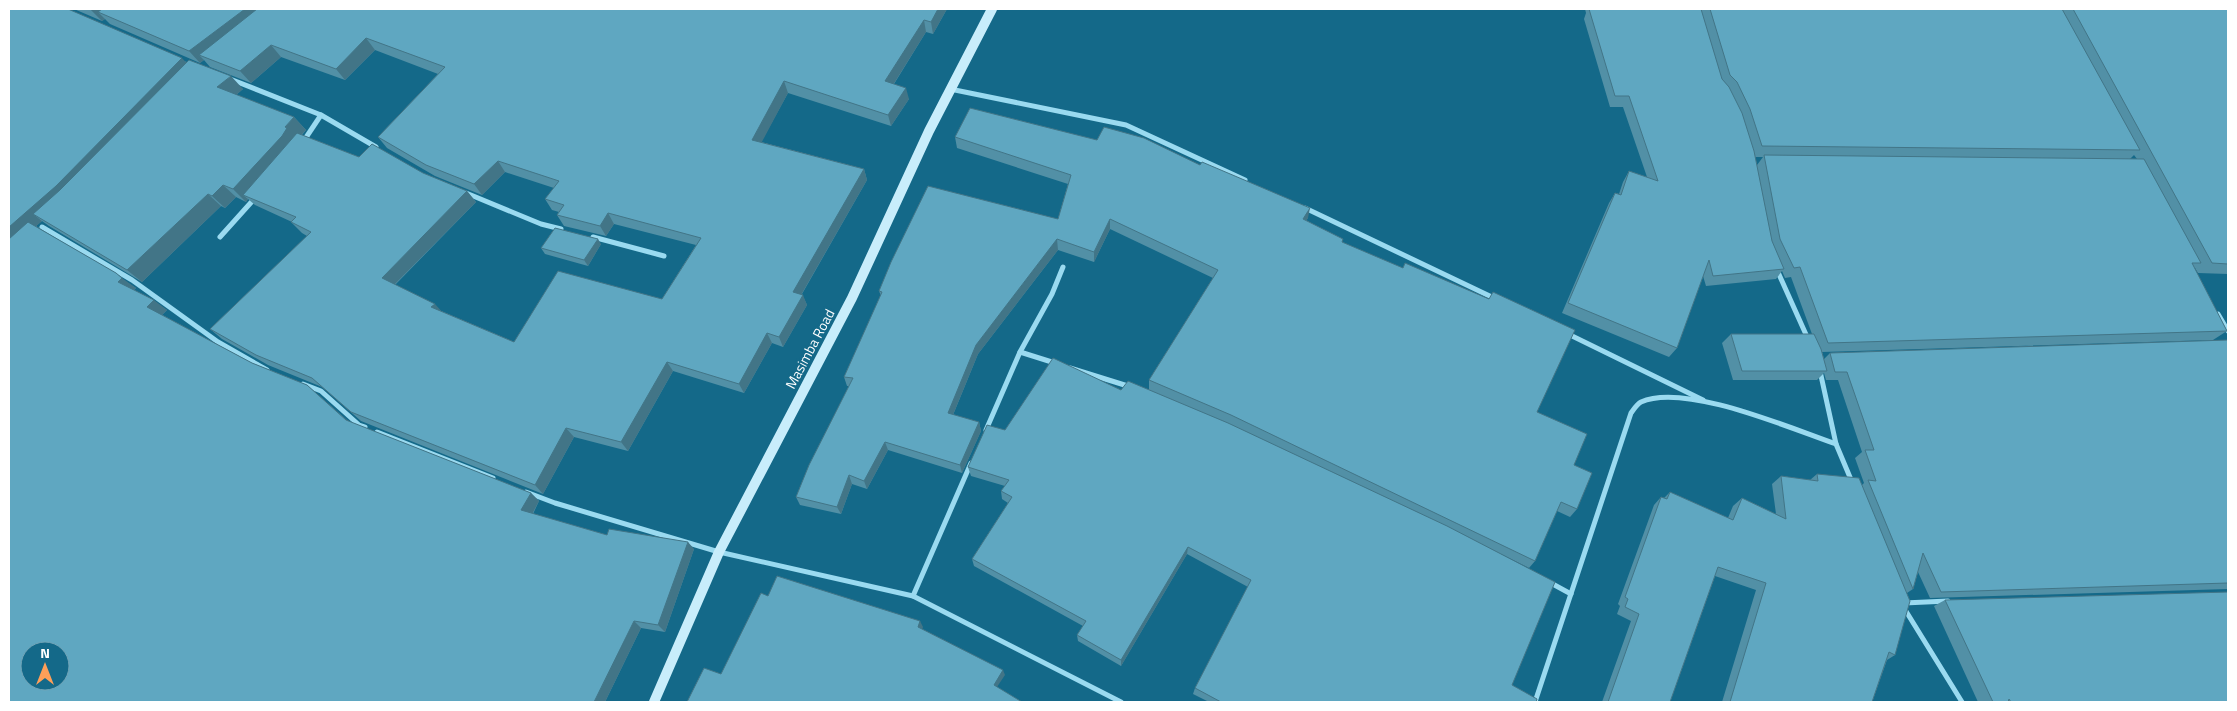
<svg xmlns="http://www.w3.org/2000/svg" width="2237" height="711" font-family="'Titillium Web',sans-serif">
	<rect width="100%" height="100%" fill="#146989"/>
	<g fill="none" stroke-linecap="round" stroke-linejoin="round">
		<g stroke="#9adaf0" stroke-width="5">
			<path d="M230 79 321 115 376 147"/>
			<path d="M950 89 1126 125 1245 180"/>
			<path d="M303 142 321 115"/>
			<path d="M466 193 541 224 561 229"/>
			<path d="M1305 208 1496 299"/>
			<path d="M42 227 132 280 218 342 267 370"/>
			<path d="M220 237 255 198"/>
			<path d="M593 237 664 256"/>
			<path d="M1777 270 1808 339"/>
			<path d="M2218 314 2228 331"/>
			<path d="M1566 333 1703 400"/>
			<path d="M1020 352 1055 363"/>
			<path d="M1070 368 1131 387"/>
			<path d="M1820 371 1836 444 1852 482"/>
			<path d="M303 384 321 391 359 425 365 427"/>
			<path d="M986 430 1020 352 1052 294 1063 267"/>
			<path d="M377 432 493 478"/>
			<path d="M526 492 555 503 719 552 913 596 1121 702"/>
			<path d="M1549 582 1571 594"/>
			<path d="M913 596 971 463"/>
			<path d="M1904 603 1948 601"/>
			<path d="M1904 608 1962 702"/>
			<path d="M1535 702 1631 413C1634 409 1637 404 1641 402 1684 382 1792 429 1836 444"/>
		</g>
		<path stroke="#c8edfb" stroke-width="10" d="M654 702 719 552 852 298 929 131 992 9"/>
	</g>
	<g fill="#5290a6" fill-rule="evenodd">
		<path d="M9 9 187 62 243 89 236 95 294 117 306 130 302 135 359 157 423 173 467 191 476 202 395 285 441 311 514 342 662 299 696 245 614 224 606 236 564 226 557 215 559 212 552 210 545 199 554 188 505 172 482 195 435 176 387 148 378 137 438 74 375 50 345 80 281 57 251 83 210 67 204 60 200 63 110 24 105 19 102 21 74 9H947L933 34 926 32 894 84 909 99 891 126 788 93 761 142 864 169 867 180 802 294 807 305 783 347 772 343 744 393 673 371 628 451 574 437 543 494 361 421 322 387 268 365 222 339 210 329 307 236 302 233 291 222H292L255 205 248 199 246 202 236 197 225 208 221 206 142 282 49 226 42 221 36 226 136 288 134 290 167 310 162 315 252 363 307 385 348 421 531 493 539 501 533 514 607 535 694 549 665 632 641 628 605 702H9Z"/>
		<path d="M1585 9H2228V274L2198 273 2195 268H2194L2227 331 2213 340 1822 352 1824 359 1830 353 2228 340V589L1930 598 1918 572 1913 589 1907 593 1895 655 1887 660 1872 702H1722L1756 590 1715 576 1670 702H1602L1631 621 1617 614 1620 606 1618 604 1654 505 1661 497 1664 498 1670 492 1728 518 1733 506 1742 498 1776 514 1772 484 1781 476 1810 480 1817 474 1862 485 1864 483 1855 458 1862 452 1838 380H1826L1824 373 1817 380H1733L1722 343 1731 334H1812L1791 277 1785 278 1782 271 1776 279 1706 286 1703 276 1677 348 1669 357 1562 313 1609 203 1615 193 1619 194 1623 182 1629 171 1647 177 1623 107H1610L1584 19 1586 13ZM2134 155 2137 159H2130ZM1755 157H1763L1757 165Z"/>
		<path d="M955 137 1308 218 1306 220 1342 242 1537 412 1574 465 1577 509 1570 517 1557 511 1535 561 1529 568 1501 554 1512 685 1536 702H1209L1193 694 1195 688 1248 587 1187 554 1121 666 1078 641 1077 635 1083 626 974 566 972 559 1008 503 1002 499 1001 491 1005 486 971 476 968 467 1005 430 1121 390 1149 389V380L1213 278 1110 229 1094 262 1058 250 978 354 953 415 979 422 981 431 962 473 888 450 867 489 852 484 841 514 800 505 796 497 849 386H847L844 377 881 296 879 291 1058 219 1068 184 957 148Z"/>
		<path d="M601 244 588 266 545 254 541 248Z"/>
		<path d="M1945 600 2228 702H1978L1934 606Z"/>
	</g>
	<g fill="#427587">
		<path d="M90 9H116L98 12 105 19 102 21Z"/>
		<path d="M245 9H270L199 55 204 60 200 63 189 51Z"/>
		<path d="M938 9H947L933 34 931 22Z"/>
		<path d="M924 20 926 32 888 93 885 81Z"/>
		<path d="M366 38 375 50 345 80 336 69Z"/>
		<path d="M271 45 281 57 251 83 240 71Z"/>
		<path d="M182 58 193 70 69 197 33 214 42 221 9 250V227Z"/>
		<path d="M231 76 243 89 229 101 217 87Z"/>
		<path d="M784 81 788 93 757 151 752 140Z"/>
		<path d="M906 88 909 99 891 126 888 115Z"/>
		<path d="M294 117 306 130 243 195 248 199 246 202 233 189Z"/>
		<path d="M498 161 505 172 482 195 474 184Z"/>
		<path d="M864 169 867 180 797 302 793 292Z"/>
		<path d="M223 185 236 197 225 208 212 196Z"/>
		<path d="M467 191 476 202 391 288 382 278Z"/>
		<path d="M208 194 221 206 142 282 127 270Z"/>
		<path d="M1310 208 1308 218 1301 229 1303 219Z"/>
		<path d="M608 213 614 224 606 236 600 226Z"/>
		<path d="M1110 219V229L1094 262V252Z"/>
		<path d="M598 239 601 244 588 266 584 260Z"/>
		<path d="M1057 239 1058 250 978 354 950 422 948 413 976 345Z"/>
		<path d="M122 278 136 288 131 292 118 282Z"/>
		<path d="M803 295 807 305 783 347 779 337Z"/>
		<path d="M154 300 167 310 160 317 147 307Z"/>
		<path d="M435 304 444 314 431 307Z"/>
		<path d="M767 333 772 343 744 393 739 384Z"/>
		<path d="M667 362 673 371 628 451 621 442Z"/>
		<path d="M979 422 981 431 962 473 960 465Z"/>
		<path d="M566 428 574 437 543 494 535 485Z"/>
		<path d="M885 442 888 450 867 489 864 481Z"/>
		<path d="M849 475 852 484 841 514 837 507Z"/>
		<path d="M531 493 539 501 530 518 521 510Z"/>
		<path d="M688 542 694 549 665 632 658 625Z"/>
		<path d="M1188 547 1187 554 1121 666V660Z"/>
		<path d="M634 621 641 628 605 702H594Z"/>
		<path d="M920 621 923 627 921 633 918 627Z"/>
		<path d="M1003 670 1005 675 995 690 994 685Z"/>
	</g>
	<g fill="#5fa7c1" stroke="#427587" fill-rule="evenodd">
		<path d="M9 9H68L182 58 56 186 9 227Z"/>
		<path d="M102 9H245L189 51 98 12Z"/>
		<path d="M257 9H938L931 22 924 20 885 81 906 88 888 115 784 81 752 140 864 169 793 292 803 295 779 337 767 333 739 384 667 362 621 442 566 428 535 485 351 412 312 378 256 355 210 329 311 232 291 222 296 217 243 195 297 133 359 157 372 144 423 173 467 191 382 278 435 304 431 307 514 342 558 271 662 299 701 238 608 213 600 226 557 215 564 205 545 199 559 181 498 161 474 184 426 165 378 137 445 67 366 38 336 69 271 45 240 71 199 55Z"/>
		<path d="M1589 9H1701L1722 79 1729 87 1742 113 1754 151 1772 241 1784 269 1713 276 1709 260 1677 348 1568 303 1615 193 1621 195 1629 171 1658 181 1629 96H1615Z"/>
		<path d="M1710 9H2062L2140 150 1762 146 1750 109 1737 82 1730 75Z"/>
		<path d="M2073 9H2228V264L2212 263Z"/>
		<path d="M189 60 231 76 217 87 294 117 285 127 287 128 282 136 233 189 223 185 212 196 208 194 127 270 33 214 60 190Z"/>
		<path d="M970 108 1097 140 1104 127 1144 138 1200 165 1202 162 1310 208 1303 219 1343 239 1342 242 1403 268 1405 263 1489 299 1493 292 1575 330 1537 412 1587 434 1574 465 1592 473 1577 509 1561 502 1535 561 1231 415 1149 380 1218 270 1110 219 1094 252 1057 239 976 345 948 413 979 422 960 465 885 442 864 481 849 475 837 507 796 497 809 465 853 378 844 377 882 292 879 291 891 262 928 186 1058 219 1071 175 955 137Z"/>
		<path d="M1764 155 2144 159 2201 263H2192L2227 331 1828 343 1800 267 1794 268 1780 239Z"/>
		<path d="M28 222 116 273 122 278 118 282 154 300 147 307 252 363 307 385 346 420 531 493 521 510 607 535 609 529 688 542 658 625 634 621 594 702H9V239ZM30 651H60V681H30Z"/>
		<path d="M555 228 598 239 584 260 541 248Z"/>
		<path d="M1731 334H1814L1821 349 1827 371H1742Z"/>
		<path d="M2228 340V583L1941 592 1923 553 1913 589 1868 480 1876 481 1865 450H1874L1847 372H1835L1830 353Z"/>
		<path d="M1053 358 1121 390 1128 381 1228 423 1447 526 1555 582 1512 685 1537 699 1536 702H1221L1195 688 1251 580 1188 547 1121 660 1077 635 1086 621 972 559 1012 497 1001 491 1009 480 968 467 987 425 1005 430Z"/>
		<path d="M1817 474 1859 478 1910 601 1895 655 1889 652 1872 702H1730L1766 583 1718 567 1670 702H1608L1639 614 1625 607 1628 599 1625 597 1661 497 1667 499 1670 492 1733 520 1742 498 1786 519 1781 476 1818 481Z"/>
		<path d="M777 576 920 621 918 627 1003 670 994 685 1022 702H687L704 668 721 674 761 593 768 596Z"/>
		<path d="M2228 592V702H2011L2009 699 2008 702H1993L1945 600Z"/>
	</g>
	<g text-anchor="middle" stroke-width="5" stroke-linejoin="round" paint-order="stroke">
		<g font-size="14" fill="#fff" stroke="#146989">
			<text transform="translate(810 349) rotate(-62)" y="5">Masimba Road</text>
		</g>
	</g>
	<rect width="2237" height="711" fill="none" stroke="#ffffff" stroke-width="20"/>
	<g transform="translate(45 666)"><circle r="24" fill="#146989" stroke="#72a5b8"/>
	<path d="M0-4L9 19L0 12L-9 19Z" fill="#ff9f59"/>
	<text y="-8" font-size="14" font-weight="bold" text-anchor="middle" fill="#ffffff">N</text>
	</g>
</svg>
